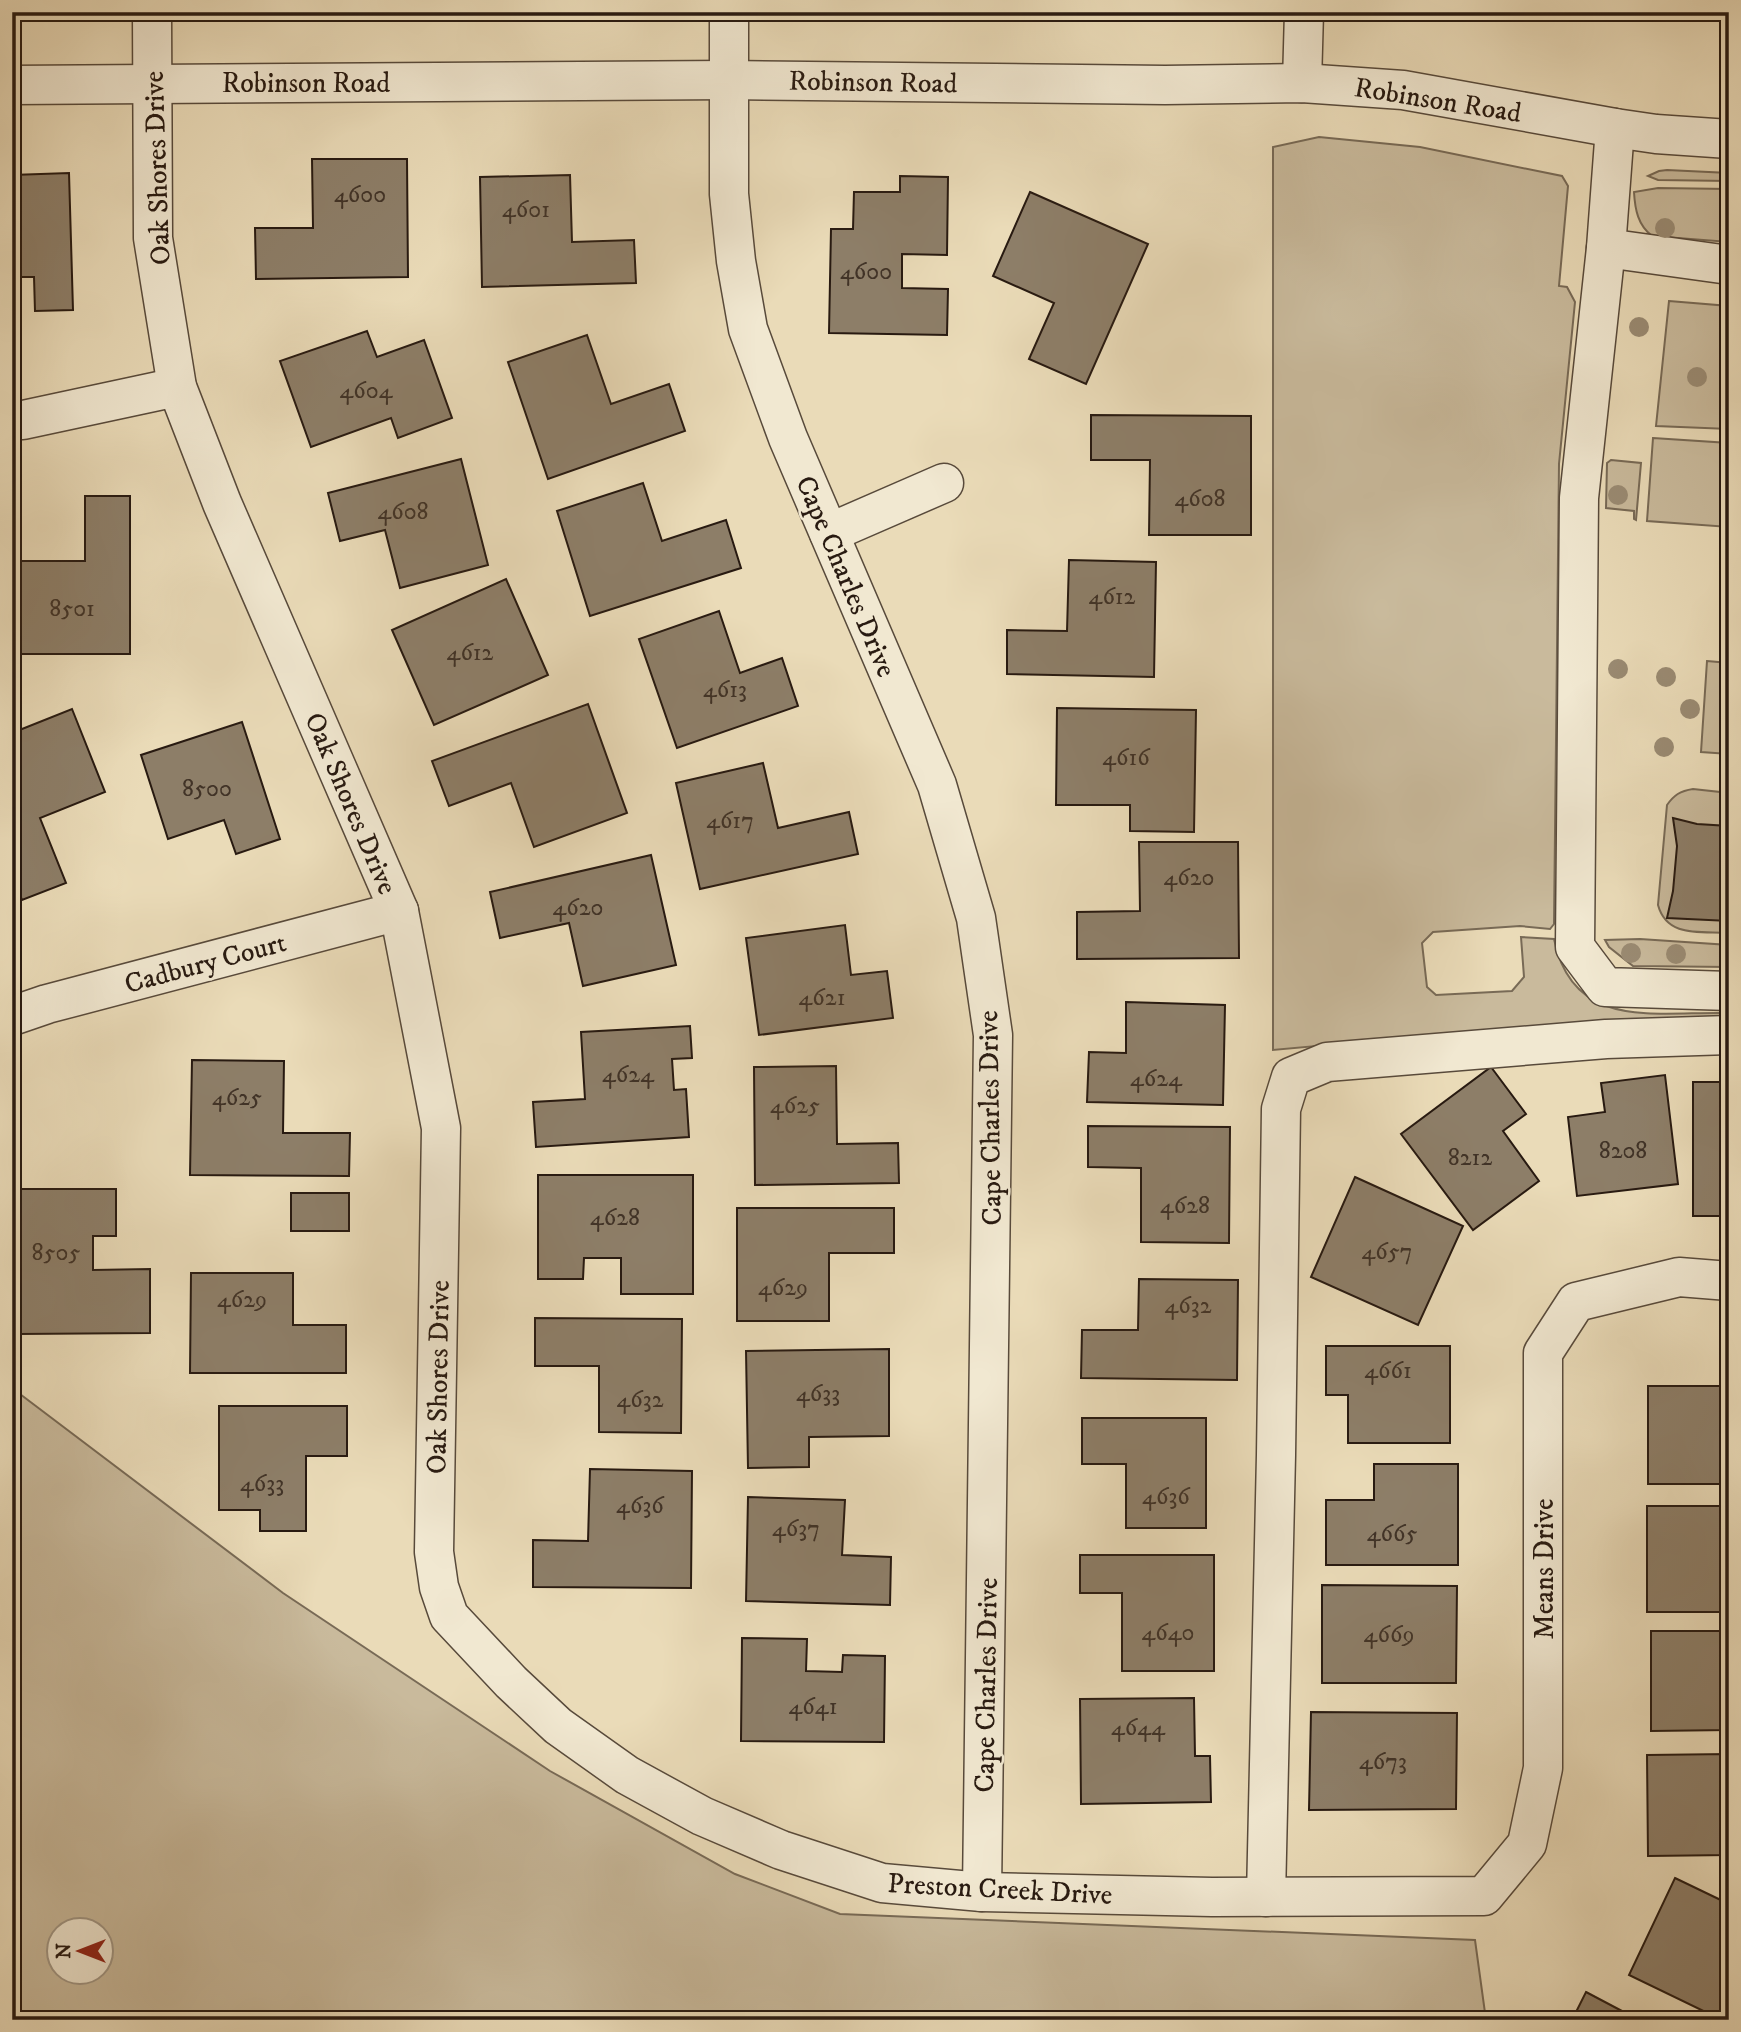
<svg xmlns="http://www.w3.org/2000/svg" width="1741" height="2032" font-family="'IM FELL DW Pica',serif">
	<rect width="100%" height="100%" fill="#eadbb8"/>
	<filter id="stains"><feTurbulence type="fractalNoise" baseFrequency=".00286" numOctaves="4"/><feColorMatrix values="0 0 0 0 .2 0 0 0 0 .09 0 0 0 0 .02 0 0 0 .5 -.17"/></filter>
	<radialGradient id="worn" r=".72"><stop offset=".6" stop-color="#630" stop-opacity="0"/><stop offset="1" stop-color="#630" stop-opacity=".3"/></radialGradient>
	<g fill="#c9ba9c" stroke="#786a56" stroke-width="2" fill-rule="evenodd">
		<path d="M1319 137 1420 147 1562 176 1568 186 1559 286 1567 287 1575 302 1559 464 1554 924 1550 929 1520 926 1433 932 1422 943 1427 987 1436 995 1512 991 1524 977 1521 937 1554 939C1573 1032 1656 1011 1729 1013V1023L1538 1026 1273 1050V147Z"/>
		<path d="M1667 170 1729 173V181L1658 180 1648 176 1659 171Z"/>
		<path d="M1658 188 1729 189V242L1652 236C1638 225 1635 210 1634 192Z"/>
		<path d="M1669 301 1729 306V429L1656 426Z"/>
		<path d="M1653 438 1729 443V527L1647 521Z"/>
		<path d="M1611 460 1641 463 1636 520 1634 519V511L1606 508 1607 463Z"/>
		<path d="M1707 661 1729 663V754L1701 752Z"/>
		<path d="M1693 789 1729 793V933C1700 931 1667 938 1658 905L1667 805C1674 795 1680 791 1693 789Z"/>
		<path d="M1640 939 1729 945V967L1633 966 1609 947 1605 940Z"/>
		<path d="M12 1388 283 1593 550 1771 735 1874 840 1914 1475 1940 1486 2020H12ZM102 1930V1972H60V1930Z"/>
	</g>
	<g fill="#8d7e68" stroke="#281a11" stroke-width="2">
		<path d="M1729 12V14L1649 13V12Z"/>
		<path d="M312 159H407L408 277 256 279 255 228H313Z"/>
		<path d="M69 173 73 310 35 311 34 277H12V175Z"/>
		<path d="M570 175 572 242 634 240 636 283 482 287 480 177Z"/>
		<path d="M900 176 948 177 947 255 902 254V288L948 289 947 335 829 333 831 229H853L854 192H900Z"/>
		<path d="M1030 192 1148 244 1086 384 1029 359 1054 303 993 276Z"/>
		<path d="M367 331 377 357 424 340 452 418 398 438 391 418 311 447 280 361Z"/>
		<path d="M587 335 611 404 669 384 685 431 548 479 508 362Z"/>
		<path d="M1091 415 1251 416V535H1149L1150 460H1091Z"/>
		<path d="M461 459 488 565 400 588 385 530 340 541 328 493Z"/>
		<path d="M643 483 662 541 726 520 741 568 590 616 557 511Z"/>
		<path d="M85 496H130V654H14V561H85Z"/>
		<path d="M1069 560 1156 562 1154 677 1007 674V630L1067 631Z"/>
		<path d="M506 579 548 675 434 725 392 630Z"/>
		<path d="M719 611 740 673 782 658 798 706 677 748 639 639Z"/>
		<path d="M588 704 627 813 534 847 511 783 449 806 432 761Z"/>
		<path d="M1057 708 1196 710 1194 832 1130 831V805H1056Z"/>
		<path d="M72 709 105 792 40 818 66 883 22 900 12 876V733Z"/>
		<path d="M242 722 280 839 236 854 224 820 168 839 141 755Z"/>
		<path d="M763 763 778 828 849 812 858 854 700 889 676 783Z"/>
		<path d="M1673 818 1697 824 1729 826V921L1667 918 1673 891 1677 846Z"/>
		<path d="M1139 842H1238L1239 958 1077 959V912L1140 911Z"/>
		<path d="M651 855 676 965 583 986 569 923 500 938 490 892Z"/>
		<path d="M845 925 851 975 887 971 893 1018 759 1035 746 938Z"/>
		<path d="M1126 1002 1225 1005 1223 1105 1087 1102 1089 1052 1126 1053Z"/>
		<path d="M690 1026 692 1058 672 1059 674 1090 686 1089 689 1137 536 1147 533 1102 585 1099 581 1032Z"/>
		<path d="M192 1060 284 1061 283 1133H350L349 1176 190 1175Z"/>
		<path d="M836 1066 837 1144 898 1143 899 1183 755 1185 754 1067Z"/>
		<path d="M1491 1067 1526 1114 1503 1131 1539 1181 1473 1230 1401 1134Z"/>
		<path d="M1665 1075 1678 1184 1577 1196 1568 1117 1605 1112 1601 1083Z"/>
		<rect x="1693" y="1082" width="36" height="134"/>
		<path d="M1088 1126 1230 1127 1229 1243 1141 1242V1168L1088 1167Z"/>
		<path d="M538 1175H693V1294H621V1258H584L583 1279H538Z"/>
		<path d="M1355 1177 1463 1226 1418 1325 1311 1277Z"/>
		<path d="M18 1189H116V1236H93V1270L150 1269V1333L19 1334Z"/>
		<rect x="291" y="1193" width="58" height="38"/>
		<path d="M737 1208H894V1253H829V1321H737Z"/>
		<path d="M191 1273H293V1325H346V1373H190Z"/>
		<path d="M1139 1279 1238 1280 1237 1380 1081 1378 1082 1330H1138Z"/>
		<path d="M535 1318 682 1319 681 1433 599 1432V1366H535Z"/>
		<path d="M1326 1346H1450V1443H1348V1395H1326Z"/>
		<path d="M889 1349V1436L809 1437V1467L748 1468 746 1351Z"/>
		<rect x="1648" y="1386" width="81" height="98"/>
		<path d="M219 1406H347V1456H306V1531H260V1510H219Z"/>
		<path d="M1082 1418H1206V1528H1126V1464H1082Z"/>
		<path d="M1374 1464H1458V1565H1326V1500H1374Z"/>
		<path d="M590 1469 692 1471 691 1588 533 1587V1540L588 1541Z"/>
		<path d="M748 1497 845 1500 842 1555 891 1557 890 1605 746 1601Z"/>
		<rect x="1647" y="1506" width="82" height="106"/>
		<path d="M1080 1555H1214V1671H1122V1593H1080Z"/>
		<path d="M1322 1585 1457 1586 1456 1683H1322Z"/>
		<path d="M1651 1631H1729V1730L1651 1731Z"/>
		<path d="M742 1638 807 1639 806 1671 842 1672 843 1655 885 1656 884 1742 741 1741Z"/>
		<path d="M1194 1698 1195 1756H1210L1211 1802 1081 1804 1080 1699Z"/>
		<path d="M1311 1712 1457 1713 1456 1809 1309 1810Z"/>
		<path d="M1729 1754V1855L1648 1856 1647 1755Z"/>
		<path d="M1675 1878 1729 1904V2020H1722L1629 1975Z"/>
		<path d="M1586 1992 1639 2020H1572Z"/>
	</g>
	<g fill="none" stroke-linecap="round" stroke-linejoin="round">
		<defs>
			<g id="minor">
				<path d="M152 12 153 238 177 387 222 503 399 911 441 1128 434 1552 439 1587 449 1616 511 1682 558 1726 627 1775 702 1816 781 1850 882 1883 982 1892 1212 1897 1484 1896 1527 1844 1543 1768V1353L1576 1302 1679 1277 1729 1281"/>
				<path d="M729 12V194L736 261 748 329 788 438 937 785 976 918 993 1035 982 1892"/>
				<path d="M1302 83 1304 12"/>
				<path d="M12 85 728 80 1165 85 1302 83 1403 90 1615 128 1656 134 1729 139"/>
				<path d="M1615 128 1606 248 1729 265"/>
				<path d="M1606 248 1579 498 1575 947 1605 987 1729 991"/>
				<path d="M12 420H23L177 387"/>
				<path d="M829 533 944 483"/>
				<path d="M12 1016 47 1004 399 911"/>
				<path d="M1266 1897 1276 1455 1281 1109 1291 1077 1327 1062 1606 1039 1729 1035"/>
			</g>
		</defs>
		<use href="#minor" stroke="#584a3b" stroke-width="41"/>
		<use href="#minor" stroke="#f1e8d1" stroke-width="38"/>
	</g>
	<g fill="#9a8b73">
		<circle cx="1665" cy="228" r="10"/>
		<circle cx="1639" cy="327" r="10"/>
		<circle cx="1697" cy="377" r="10"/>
		<circle cx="1618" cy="495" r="10"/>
		<circle cx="1618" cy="669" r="10"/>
		<circle cx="1666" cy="677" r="10"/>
		<circle cx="1690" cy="709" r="10"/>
		<circle cx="1664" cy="747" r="10"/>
		<circle cx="1631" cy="953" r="10"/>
		<circle cx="1676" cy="954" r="10"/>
	</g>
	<g text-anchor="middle" stroke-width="5" stroke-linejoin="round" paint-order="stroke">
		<g font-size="24" fill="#413327">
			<text x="360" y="202">4600</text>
			<text x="526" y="217">4601</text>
			<text x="866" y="279">4600</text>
			<text x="366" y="398">4604</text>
			<text x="1200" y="506">4608</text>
			<text x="403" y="519">4608</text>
			<text x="1112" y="604">4612</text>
			<text x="72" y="616">8501</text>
			<text x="470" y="660">4612</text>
			<text x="725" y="697">4613</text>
			<text x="1126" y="765">4616</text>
			<text x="207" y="796">8500</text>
			<text x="730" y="828">4617</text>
			<text x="1189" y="885">4620</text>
			<text x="578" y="915">4620</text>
			<text x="822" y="1005">4621</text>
			<text x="628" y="1082">4624</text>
			<text x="1156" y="1086">4624</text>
			<text x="237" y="1105">4625</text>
			<text x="795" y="1113">4625</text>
			<text x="1623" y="1158">8208</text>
			<text x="1470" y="1165">8212</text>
			<text x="1185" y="1213">4628</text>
			<text x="615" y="1225">4628</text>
			<text x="1387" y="1259">4657</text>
			<text x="56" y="1260">8505</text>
			<text x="783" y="1295">4629</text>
			<text x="242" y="1307">4629</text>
			<text x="1188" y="1313">4632</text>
			<text x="1388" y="1378">4661</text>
			<text x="818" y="1401">4633</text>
			<text x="640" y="1407">4632</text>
			<text x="262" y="1491">4633</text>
			<text x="1166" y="1504">4636</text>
			<text x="640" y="1513">4636</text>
			<text x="796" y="1536">4637</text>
			<text x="1392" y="1541">4665</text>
			<text x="1168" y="1640">4640</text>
			<text x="1389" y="1642">4669</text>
			<text x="813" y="1714">4641</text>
			<text x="1138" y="1735">4644</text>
			<text x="1383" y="1769">4673</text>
		</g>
		<g font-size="28" fill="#281a11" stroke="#f1e8d1">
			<text transform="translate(873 81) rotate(1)" y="10">Robinson Road</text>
			<text x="306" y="92">Robinson Road</text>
			<text transform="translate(1438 99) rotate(9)" y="10">Robinson Road</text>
			<text transform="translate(156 168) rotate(-92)" y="10">Oak Shores Drive</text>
			<text transform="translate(847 576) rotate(67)" y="10">Cape Charles Drive</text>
			<text transform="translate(352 803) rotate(67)" y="10">Oak Shores Drive</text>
			<text transform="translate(205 962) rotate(-15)" y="10">Cadbury Court</text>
			<text transform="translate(989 1118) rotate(-91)" y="10">Cape Charles Drive</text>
			<text transform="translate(437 1377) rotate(-89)" y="10">Oak Shores Drive</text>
			<text transform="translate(1543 1569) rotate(-90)" y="10">Means Drive</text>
			<text transform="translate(985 1685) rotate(-89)" y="10">Cape Charles Drive</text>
			<text transform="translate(1000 1888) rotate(3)" y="10">Preston Creek Drive</text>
		</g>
	</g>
	<rect width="1741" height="2032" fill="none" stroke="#eadbb8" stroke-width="42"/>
	<rect x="14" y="14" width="1713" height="2004" fill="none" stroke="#281a11" stroke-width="3.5"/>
	<rect x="21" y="21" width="1699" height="1990" fill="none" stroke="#281a11" stroke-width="2"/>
	<g transform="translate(80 1951) rotate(270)"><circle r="33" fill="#f1e8d1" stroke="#a19684" stroke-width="2"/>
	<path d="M0-5L12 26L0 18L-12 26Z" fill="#8f2418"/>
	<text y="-10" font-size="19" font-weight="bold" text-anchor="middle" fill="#281a11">N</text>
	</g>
	<rect width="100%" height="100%" filter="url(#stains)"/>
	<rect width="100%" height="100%" fill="url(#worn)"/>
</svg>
